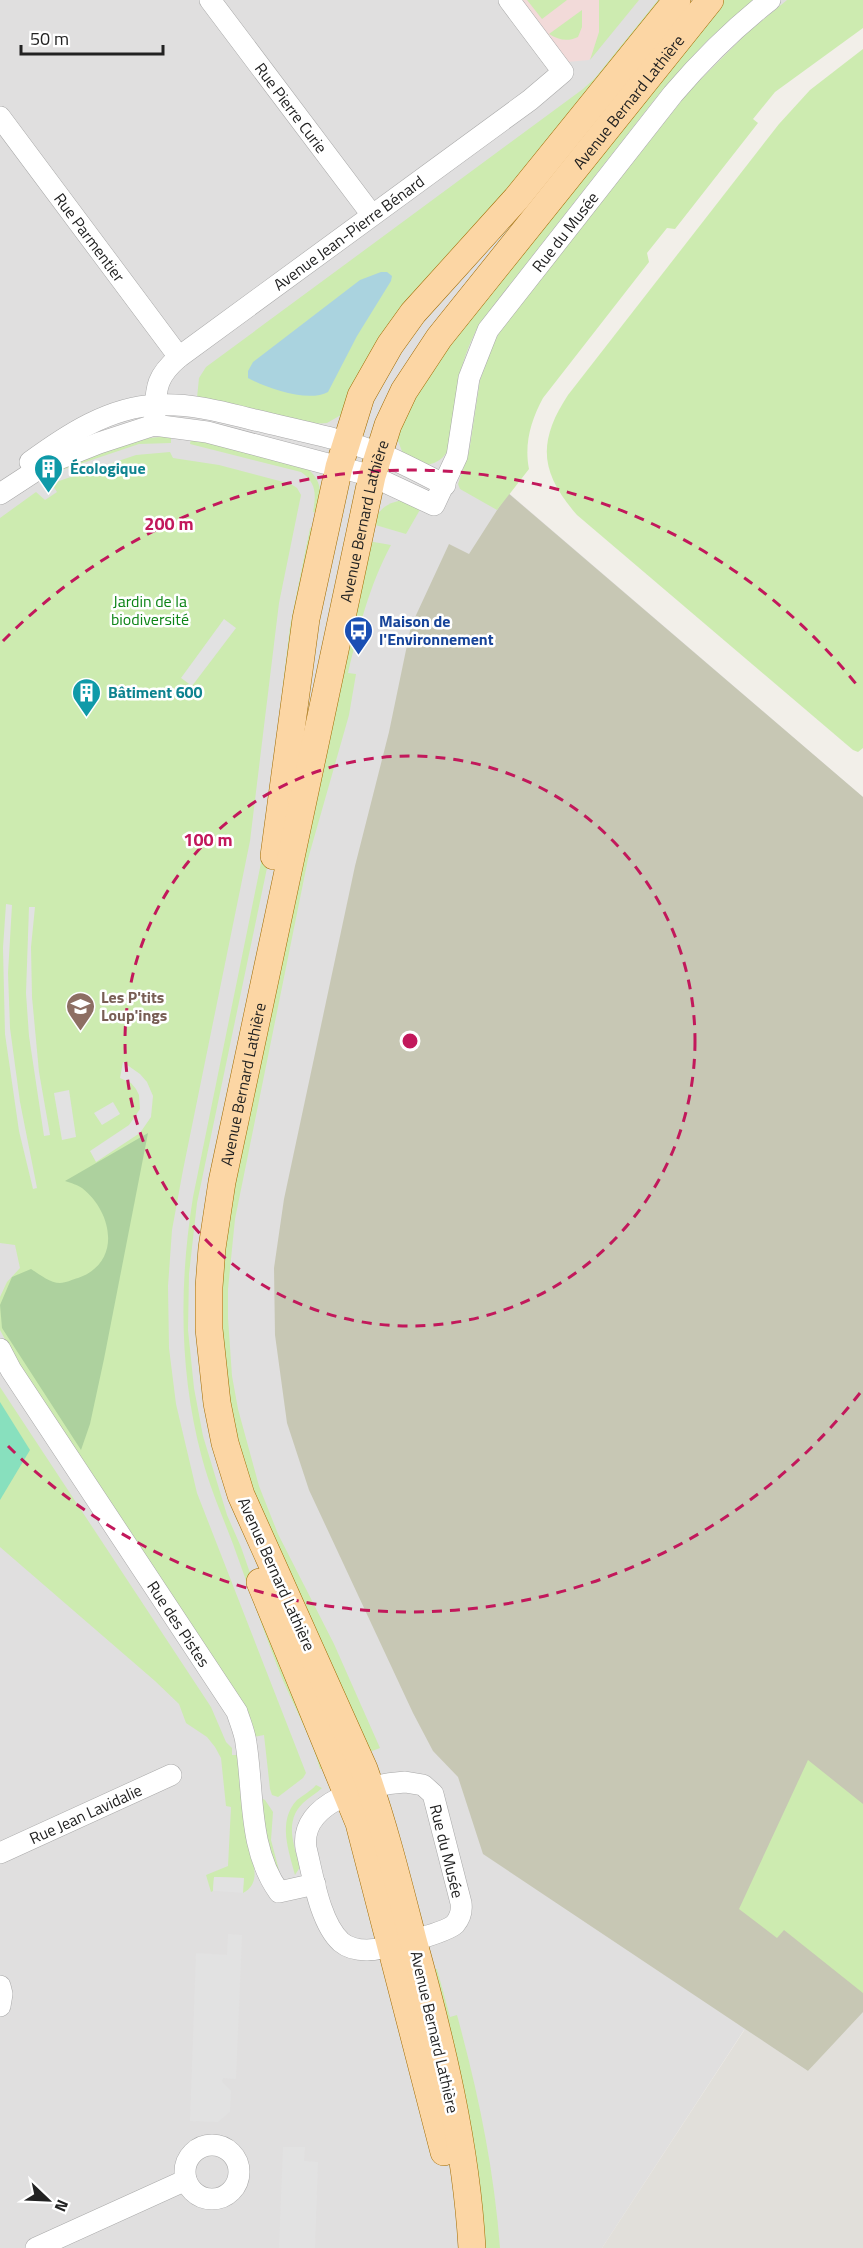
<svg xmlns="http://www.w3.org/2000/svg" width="863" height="2248" font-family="'Titillium Web',sans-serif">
	<rect width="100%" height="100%" fill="#f2efe9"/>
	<path fill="#e0dfdf" d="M0 0H806L483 471 863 797 808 2071 744 2030 602 2248H0Z"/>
	<path fill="#f2dad9" d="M520 0H639L589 60 567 62Z"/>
	<path fill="#e1dfda" d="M863 2010V2248H602L745 2029 808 2071Z"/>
	<path fill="#c7c7b4" d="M508 493 863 797V2012L808 2071 483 1854 458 1777 433 1751 413 1713 309 1490 287 1423 275 1335 274 1268 284 1199 355 866 389 732 411 626 449 544 469 554Z"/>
	<g fill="#cdebb0">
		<path d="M527 0H567L542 19Z"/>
		<path d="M599 0H639L590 60 599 32Z"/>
		<path d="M658 0H664L341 415 327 423 312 424 197 398 199 378 206 367 583 89 595 78Z"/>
		<path d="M722 0H753L707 41 659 94 480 323C455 369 456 401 448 450 443 459 438 462 428 465L403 454 397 438 417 387Z"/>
		<path d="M787 0H863V28L775 92 753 119 758 123 675 229 667 228 647 253 649 262 543 398C531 420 524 444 529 469L497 510 460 489 458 484 469 452 480 380 493 345 500 331 690 90 747 33Z"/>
		<path d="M582 10V27L578 37C567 42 559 40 549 34Z"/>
		<path d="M863 49V748L858 752 853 750 577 515C540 473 537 442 568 395L779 124 810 90Z"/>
		<path d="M171 436V443L139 444 53 473 51 468 132 442 149 438Z"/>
		<path d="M191 438 308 469C323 482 321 495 319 513L313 512C316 495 317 483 301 472L190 444Z"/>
		<path d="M170 452 173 458 219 465 291 484 297 488 301 495 279 603 250 841 183 1170 172 1230 168 1286 169 1348 176 1404 197 1493 306 1773 303 1778 278 1797 272 1795 270 1789 264 1735 254 1737 17 1362 0 1330V1297L7 1282 20 1268 15 1245 0 1243V518L36 492 45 500 57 492 53 486 56 482 136 455Z"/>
		<path d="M405 500 421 508 406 534 372 524C379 509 387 502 405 500Z"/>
		<path d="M310 528 316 529 267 868 197 1203 189 1274 188 1330 194 1388 203 1436 227 1515 241 1547 274 1642 326 1768 320 1769C312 1737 290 1700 278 1668 262 1627 248 1585 233 1544 222 1515 210 1488 202 1458 179 1372 179 1284 193 1197L263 853 290 627Z"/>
		<path d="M368 541 391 545C369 586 359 628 348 673L356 674 349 715 308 859 235 1219 228 1289V1318L232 1376 238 1409 259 1486 278 1534 334 1644 380 1748 367 1753 271 1549 223 1403 218 1249Z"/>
		<path d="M0 1387 211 1707 226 1742 232 1748V1755H238L252 1859C256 1872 257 1886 243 1893V1878L214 1877 213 1891 211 1892 206 1875 228 1866 231 1807 226 1806 221 1758 215 1747 207 1737 186 1723 179 1704 155 1681 0 1547Z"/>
		<path d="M808 1760 863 1804V1993L784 1930 777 1938 739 1909Z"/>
		<path d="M316 1785 322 1788C316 1794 309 1797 303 1803 284 1821 294 1845 300 1867L295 1875C289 1851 277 1821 297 1800 303 1795 311 1791 316 1785Z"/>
		<path d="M261 1798 265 1800 273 1812 271 1840 280 1874 270 1856Z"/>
		<path d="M437 1969 450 2017 457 2015C478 2092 494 2168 500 2248H479L432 1970Z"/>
	</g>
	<path fill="#add19e" d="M148 1133 104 1359 90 1424 81 1450 2 1328 0 1305 12 1277 31 1269C39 1274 50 1283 60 1283 66 1283 73 1279 78 1278 122 1263 113 1212 82 1188 78 1185 71 1183 65 1181Z"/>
	<path fill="#88e0be" d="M0 1402 30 1450 0 1500Z"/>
	<g fill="#e2e2e2">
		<path d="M224 619 236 628 192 686 181 678Z"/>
		<path d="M6 904 12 905 8 973 10 1028 20 1102 37 1188 33 1189 19 1131 5 1034 3 948Z"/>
		<path d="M29 907H35L31 947 32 997 39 1072 50 1135 44 1136 29 1036 26 993Z"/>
		<path d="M123 1062 140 1074 147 1082 153 1096 151 1117 140 1133 96 1162 90 1151 129 1125 140 1109 139 1095 136 1089 131 1083 120 1078Z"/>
		<path d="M69 1090 76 1137 62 1140 54 1093Z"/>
		<path d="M113 1102 120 1114 102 1125 94 1113Z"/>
		<path d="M214 1877 244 1878 243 1893 213 1891Z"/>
		<path d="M228 1934 242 1935 236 2079 223 2078 222 2081 231 2091 230 2112 218 2122 190 2121 196 1953 227 1955Z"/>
		<path d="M283 2147H305L304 2161 318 2162 315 2248H279Z"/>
	</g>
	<path fill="#aad3df" d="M381 272H387L392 276 391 281 357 336 328 392C308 403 267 388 248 378V371L253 362 360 280Z"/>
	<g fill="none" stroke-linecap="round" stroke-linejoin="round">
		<defs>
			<g id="minor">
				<path id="s1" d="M210 0 372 215"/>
				<path id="s2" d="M0 117 179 357"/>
				<path id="s3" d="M154 425C157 392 152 380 179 357L530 100 563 72 509 0"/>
				<path d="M30 462C67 435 109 407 157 405 191 403 223 412 255 420 296 430 340 438 379 453 401 462 423 474 445 485"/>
				<path id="s4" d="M0 494 46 464 99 443 154 425 207 432 339 467 372 476 434 505 457 456 469 378 488 330 673 94C702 60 734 28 770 0"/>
				<path id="s5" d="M0 1349 11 1370 237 1712C240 1722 245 1733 246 1743 254 1794 248 1849 279 1892L315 1884"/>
				<path d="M405 1782 423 1785 433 1794 461 1903C462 1910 460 1918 455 1924 446 1933 381 1950 367 1950 358 1950 348 1948 341 1942 320 1923 313 1876 306 1848 299 1802 368 1784 405 1782Z"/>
				<path id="s6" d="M0 1853 171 1775"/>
				<path d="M0 1986 2 1994 0 2006"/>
				<circle cx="212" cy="2172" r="27"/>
				<path d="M36 2248 186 2180"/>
			</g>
			<g id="major">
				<path d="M274 856 306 619 339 467 361 396 390 345 413 313 516 199 677 0"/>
				<path d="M260 1582 359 1823 444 2152"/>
				<path id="s7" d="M472 2248C466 2143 441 2041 413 1940 398 1882 384 1825 364 1769L241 1495 225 1443 217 1403 209 1329V1287L212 1248 222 1182 372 476 388 425 404 391 439 338 710 0"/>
			</g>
		</defs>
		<use href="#minor" stroke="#a9a9a9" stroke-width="22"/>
		<use href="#major" stroke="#a06b00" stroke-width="28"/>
		<use href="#minor" stroke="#fff" stroke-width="21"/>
		<use href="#major" stroke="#fcd6a4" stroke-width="27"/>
	</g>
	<g fill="none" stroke="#c2185b" stroke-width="3" stroke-dasharray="10 8">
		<circle cx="410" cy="1041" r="285"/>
		<path d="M860 1393A571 571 0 0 1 3 1441M3 641A571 571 0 0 1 860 689"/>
	</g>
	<defs>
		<symbol id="building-pin" viewBox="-11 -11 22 30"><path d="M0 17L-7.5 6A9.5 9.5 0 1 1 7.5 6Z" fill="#0f9aa8" stroke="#fff"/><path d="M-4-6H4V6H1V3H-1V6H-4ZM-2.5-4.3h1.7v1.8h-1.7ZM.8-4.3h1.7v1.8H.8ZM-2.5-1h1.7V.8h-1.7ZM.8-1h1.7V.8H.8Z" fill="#fff"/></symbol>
		<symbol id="bus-pin" viewBox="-11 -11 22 30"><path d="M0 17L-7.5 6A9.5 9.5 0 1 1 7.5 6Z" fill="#1a4fb4" stroke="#fff"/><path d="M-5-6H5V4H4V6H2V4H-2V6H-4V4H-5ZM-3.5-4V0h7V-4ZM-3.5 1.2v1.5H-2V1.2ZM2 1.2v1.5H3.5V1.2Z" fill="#fff"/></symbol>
		<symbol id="school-pin" viewBox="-11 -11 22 30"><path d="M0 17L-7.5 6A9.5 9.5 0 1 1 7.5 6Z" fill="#8d6e63" stroke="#fff"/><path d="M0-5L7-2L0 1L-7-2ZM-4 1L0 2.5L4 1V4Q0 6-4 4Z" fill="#fff"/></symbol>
	</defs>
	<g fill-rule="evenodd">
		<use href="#building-pin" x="32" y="452" width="33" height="45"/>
		<use href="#bus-pin" x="342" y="614" width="33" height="45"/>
		<use href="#building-pin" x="70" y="676" width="33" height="45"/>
		<use href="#school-pin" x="64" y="990" width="33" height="45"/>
	</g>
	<g text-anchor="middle" stroke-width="5" stroke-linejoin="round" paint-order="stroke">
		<g font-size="16" fill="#222" stroke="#fff">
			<text dy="6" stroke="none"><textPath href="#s7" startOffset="2289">Avenue Bernard Lathière</textPath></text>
			<text dy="6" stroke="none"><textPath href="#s1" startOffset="135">Rue Pierre Curie</textPath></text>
			<text dy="6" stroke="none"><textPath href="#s4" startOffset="772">Rue du Musée</textPath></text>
			<text dy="6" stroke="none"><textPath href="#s3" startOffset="286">Avenue Jean-Pierre Bénard</textPath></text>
			<text dy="6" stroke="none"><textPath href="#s2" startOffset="150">Rue Parmentier</textPath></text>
			<text dy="6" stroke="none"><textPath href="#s7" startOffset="1786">Avenue Bernard Lathière</textPath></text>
			<text dy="6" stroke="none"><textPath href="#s7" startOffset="1210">Avenue Bernard Lathière</textPath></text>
			<text transform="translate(277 1574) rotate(66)" y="6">Avenue Bernard Lathière</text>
			<text dy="6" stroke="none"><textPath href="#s5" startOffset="328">Rue des Pistes</textPath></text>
			<text dy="6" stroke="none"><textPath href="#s6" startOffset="94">Rue Jean Lavidalie</textPath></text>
			<text transform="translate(447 1851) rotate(76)" y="6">Rue du Musée</text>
			<text transform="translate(435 2032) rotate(77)" y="6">Avenue Bernard Lathière</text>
		</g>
		<g font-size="16" font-weight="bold" fill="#0d838f" stroke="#fff" text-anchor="start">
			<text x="70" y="474">Écologique</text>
			<text x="108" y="698">Bâtiment 600</text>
		</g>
		<g font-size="16" fill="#0c8416" stroke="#fff">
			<text x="150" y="607">Jardin de la<tspan x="150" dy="18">biodiversité</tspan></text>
		</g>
		<g font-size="16" font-weight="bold" fill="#164399" stroke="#fff" text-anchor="start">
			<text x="379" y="627">Maison de<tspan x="379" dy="18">l'Environnement</tspan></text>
		</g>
		<g font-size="16" font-weight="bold" fill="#785e54" stroke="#fff" text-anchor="start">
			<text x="101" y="1003">Les P'tits<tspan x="101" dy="18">Loup'ings</tspan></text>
		</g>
	</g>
	<circle cx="410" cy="1041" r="9" fill="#c2185b" stroke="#fff" stroke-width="3"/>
	<g font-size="18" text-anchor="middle" font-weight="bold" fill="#c2185b" stroke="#fff" stroke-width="5" stroke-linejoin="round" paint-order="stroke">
		<text x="169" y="530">200 m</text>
		<text x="208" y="846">100 m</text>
	</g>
	<g transform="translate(48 2200) rotate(113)" stroke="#ffffff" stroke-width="4.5" paint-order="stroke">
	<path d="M0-4.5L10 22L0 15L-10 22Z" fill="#222222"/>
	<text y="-9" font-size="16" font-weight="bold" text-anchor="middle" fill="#222222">N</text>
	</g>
	<path d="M21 45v9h142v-9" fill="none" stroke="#222222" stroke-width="3"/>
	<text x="30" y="45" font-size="18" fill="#222222" stroke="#ffffff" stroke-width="4.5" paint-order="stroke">50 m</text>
</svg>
